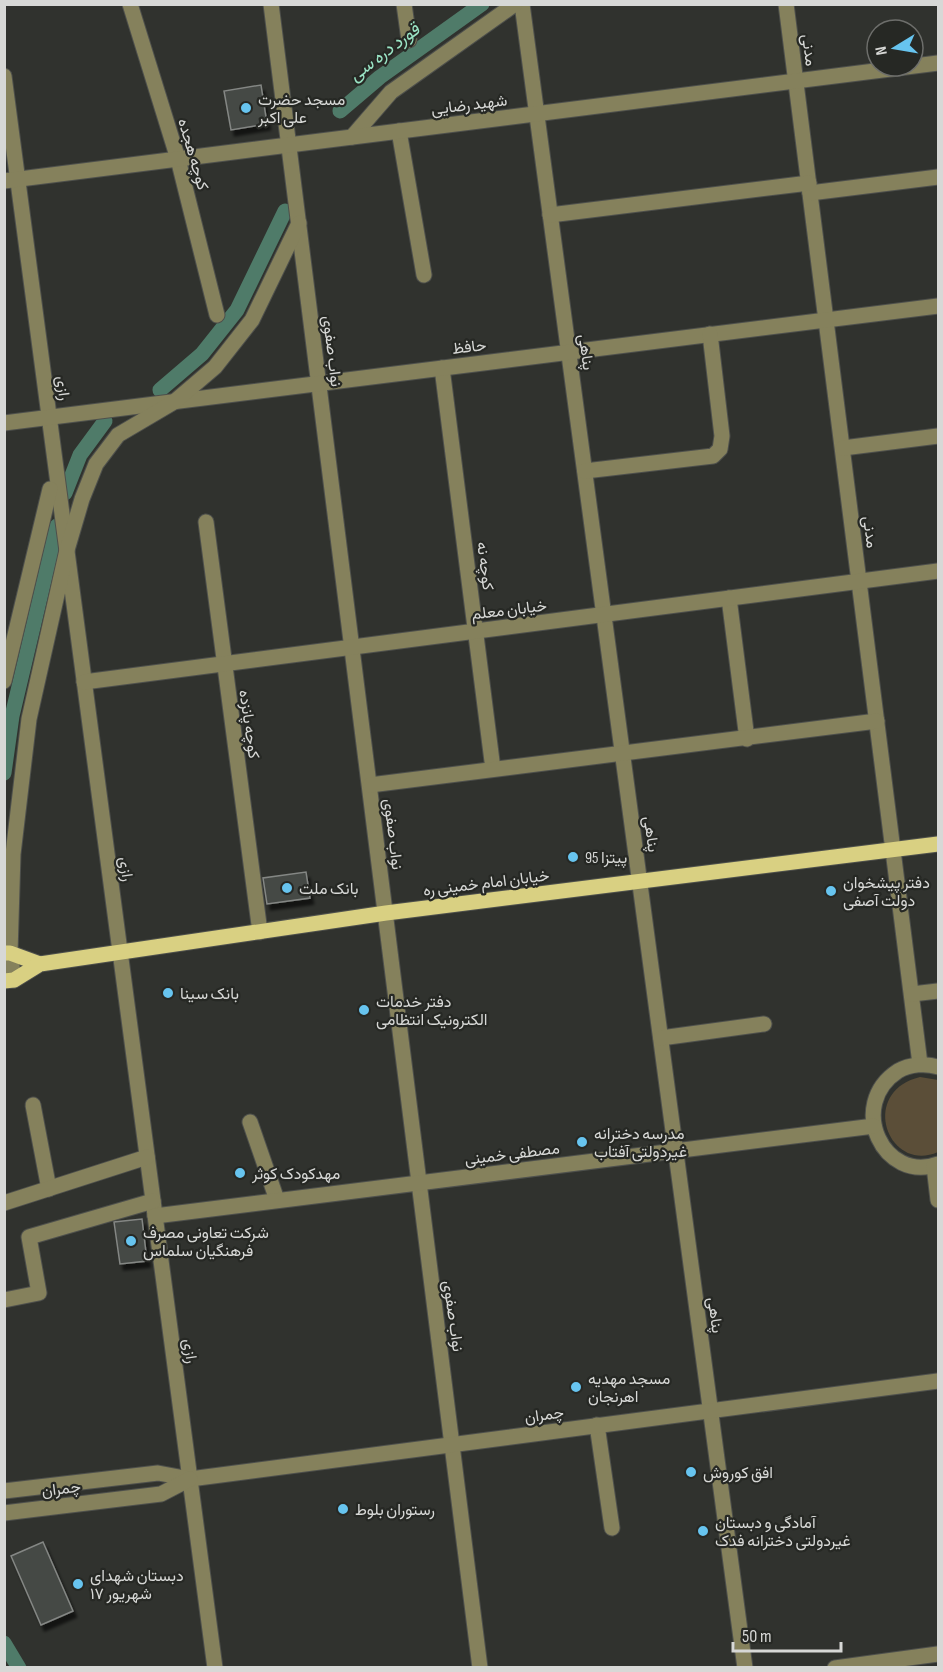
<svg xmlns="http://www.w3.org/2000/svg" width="943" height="1672" font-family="'Sofia Sans Condensed',Vazirmatn,sans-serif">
	<defs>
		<filter id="shadow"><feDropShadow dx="3.5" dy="6" stdDeviation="1.5" flood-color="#0009"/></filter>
	</defs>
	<rect width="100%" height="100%" fill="#30322e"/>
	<path fill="#5b4e38" d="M920 1077 938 1080V1152C888 1174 858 1092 920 1077Z"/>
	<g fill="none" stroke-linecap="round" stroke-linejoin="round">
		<g stroke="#4f7b69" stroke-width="15">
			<path d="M340 111 380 77 482 4"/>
			<path d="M160 390 202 354 237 310 285 211"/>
			<path d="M65 493 80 455 105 421"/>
			<path d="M4 773 12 716 57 526"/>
			<path d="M4 1643 19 1668"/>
		</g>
	</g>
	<g fill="#454845" stroke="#848784" stroke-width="1.5" filter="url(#shadow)">
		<path d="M261 85 267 124 231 130 224 91Z"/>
		<path d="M306 872 310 898 267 904 263 878Z"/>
		<path d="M142 1219 147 1261 120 1264 114 1222Z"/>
		<path d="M43 1542 73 1611 41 1625 11 1556Z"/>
	</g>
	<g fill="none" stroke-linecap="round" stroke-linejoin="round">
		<defs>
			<g id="minor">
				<path d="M130 4 178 159 217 315"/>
				<path d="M271 4 480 1668"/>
				<path d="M404 4 409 40"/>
				<path d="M522 4 745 1668"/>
				<path d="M786 4 920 1064"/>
				<path d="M4 76 215 1668"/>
				<path d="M399 131 424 275"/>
				<path d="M352 137 391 92 515 4"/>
				<path d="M4 181 938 63"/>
				<path d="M810 193 938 177"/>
				<path d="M550 215 809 183"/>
				<path d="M442 368 493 769"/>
				<path d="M4 423 938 306"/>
				<path d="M843 448 938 436"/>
				<path d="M585 471 713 456 720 449 722 436 710 334"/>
				<path d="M206 522 260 932"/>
				<path d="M729 598 747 739"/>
				<path d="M4 681 50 489"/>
				<path d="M84 682 938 571"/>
				<path d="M370 785 877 721"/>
				<path d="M14 980 10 953 13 854 29 719 67 550 82 499 96 464 118 435 174 402 215 367 252 320 299 223"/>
				<path d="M912 994 938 991"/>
				<path d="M661 1038 764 1024"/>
				<path d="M938 1067C926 1063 910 1064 898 1071 846 1105 884 1184 938 1164"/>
				<path d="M33 1105 49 1189"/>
				<path d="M250 1122 277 1200"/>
				<path d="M934 1166 938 1200"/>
				<path d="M4 1203 147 1157"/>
				<path d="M155 1216 874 1126"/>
				<path d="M4 1300 39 1293 29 1237 153 1201"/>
				<path d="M597 1425 612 1528"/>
				<path d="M4 1491 158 1473 190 1479 938 1381"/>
				<path d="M4 1513 161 1494 190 1479"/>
				<path d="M835 1668 938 1654"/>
			</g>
			<g id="major">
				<path d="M4 953H10L40 964"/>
				<path d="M4 981 14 980 40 964 386 913 938 844"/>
			</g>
		</defs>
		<use href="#minor" stroke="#4e504c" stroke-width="17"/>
		<use href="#major" stroke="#4e504c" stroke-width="17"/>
		<use href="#minor" stroke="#85815c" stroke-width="15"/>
		<use href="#major" stroke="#d9d082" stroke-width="15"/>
	</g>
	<g fill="#67c4ef" stroke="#262824" stroke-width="2">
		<circle cx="246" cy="108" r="6"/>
		<circle cx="573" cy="857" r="6"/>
		<circle cx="287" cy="888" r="6"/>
		<circle cx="831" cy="891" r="6"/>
		<circle cx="168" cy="993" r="6"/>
		<circle cx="364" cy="1010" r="6"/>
		<circle cx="582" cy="1142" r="6"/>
		<circle cx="240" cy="1173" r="6"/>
		<circle cx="131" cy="1241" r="6"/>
		<circle cx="576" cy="1387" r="6"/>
		<circle cx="691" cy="1472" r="6"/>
		<circle cx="343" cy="1509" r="6"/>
		<circle cx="703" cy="1531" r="6"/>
		<circle cx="78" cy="1584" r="6"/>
	</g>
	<g text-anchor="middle" stroke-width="4.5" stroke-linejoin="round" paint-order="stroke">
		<g font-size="16" fill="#d7d8d6" stroke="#262824">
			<text transform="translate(810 50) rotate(83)" y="6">مدنی</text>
			<text transform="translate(469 104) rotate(-7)" y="6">شهید رضایی</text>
			<text transform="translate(194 154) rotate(74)" y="6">کوچه هجده</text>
			<text transform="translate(469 346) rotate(-7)" y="6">حافظ</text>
			<text transform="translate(333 351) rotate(83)" y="6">نواب صفوی</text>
			<text transform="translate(587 352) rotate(82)" y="6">پناهی</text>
			<text transform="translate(64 388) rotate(83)" y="6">رازی</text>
			<text transform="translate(871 532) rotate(83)" y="6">مدنی</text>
			<text transform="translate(486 566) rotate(83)" y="6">کوچه نه</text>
			<text transform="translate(509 609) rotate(-7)" y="6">خیابان معلم</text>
			<text transform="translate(250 724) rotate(82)" y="6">کوچه پانزده</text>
			<text transform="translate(394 834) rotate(83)" y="6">نواب صفوی</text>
			<text transform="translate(652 834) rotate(82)" y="6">پناهی</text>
			<text transform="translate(127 869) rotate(82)" y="6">رازی</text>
			<text transform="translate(486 882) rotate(-7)" y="6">خیابان امام خمینی ره</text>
			<text transform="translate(512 1153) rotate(-7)" y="6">مصطفی خمینی</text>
			<text transform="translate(716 1315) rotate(82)" y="6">پناهی</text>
			<text transform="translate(454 1316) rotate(82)" y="6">نواب صفوی</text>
			<text transform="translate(191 1351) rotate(82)" y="6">رازی</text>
			<text transform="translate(544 1414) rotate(-8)" y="6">چمران</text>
			<text transform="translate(61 1488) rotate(-7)" y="6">چمران</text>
		</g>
		<g font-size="16" fill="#d7d8d6" stroke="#262824" text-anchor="start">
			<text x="258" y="105">مسجد حضرت<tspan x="258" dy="18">علی اکبر</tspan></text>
			<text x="585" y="863">پیتزا 95</text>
			<text x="843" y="888">دفتر پیشخوان<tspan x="843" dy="18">دولت آصفی</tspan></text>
			<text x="299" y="894">بانک ملت</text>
			<text x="180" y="999">بانک سینا</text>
			<text x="376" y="1007">دفتر خدمات<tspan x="376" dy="18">الکترونیک انتظامی</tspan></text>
			<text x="594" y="1139">مدرسه دخترانه<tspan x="594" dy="18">غیردولتی آفتاب</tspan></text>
			<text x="252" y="1179">مهدکودک کوثر</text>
			<text x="143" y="1238">شرکت تعاونی مصرف<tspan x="143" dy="18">فرهنگیان سلماس</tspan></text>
			<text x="588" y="1384">مسجد مهدیه<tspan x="588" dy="18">اهرنجان</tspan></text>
			<text x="703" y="1478">افق کوروش</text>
			<text x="355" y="1515">رستوران بلوط</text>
			<text x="715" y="1528">آمادگی و دبستان<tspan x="715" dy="18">غیردولتی دخترانه فدک</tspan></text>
			<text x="90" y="1581">دبستان شهدای<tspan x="90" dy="18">۱۷ شهریور</tspan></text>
		</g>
		<g font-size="18" font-style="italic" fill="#9ae4c5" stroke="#262824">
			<text transform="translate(384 52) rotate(-37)" y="6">قورد دره سی</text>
		</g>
	</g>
	<rect width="943" height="1672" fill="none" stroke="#d7d8d6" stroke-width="12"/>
	<g transform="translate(895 48) rotate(259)"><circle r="28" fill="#262824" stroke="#6d6e6b" stroke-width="1.5"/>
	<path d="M0-4.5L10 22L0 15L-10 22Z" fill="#67c4ef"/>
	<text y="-9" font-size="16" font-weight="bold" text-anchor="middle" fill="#d7d8d6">N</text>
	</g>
	<path d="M733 1642v9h108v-9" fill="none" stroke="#d7d8d6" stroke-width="3"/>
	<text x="742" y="1642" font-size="18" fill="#d7d8d6" stroke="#262824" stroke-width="4.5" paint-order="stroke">50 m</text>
</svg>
